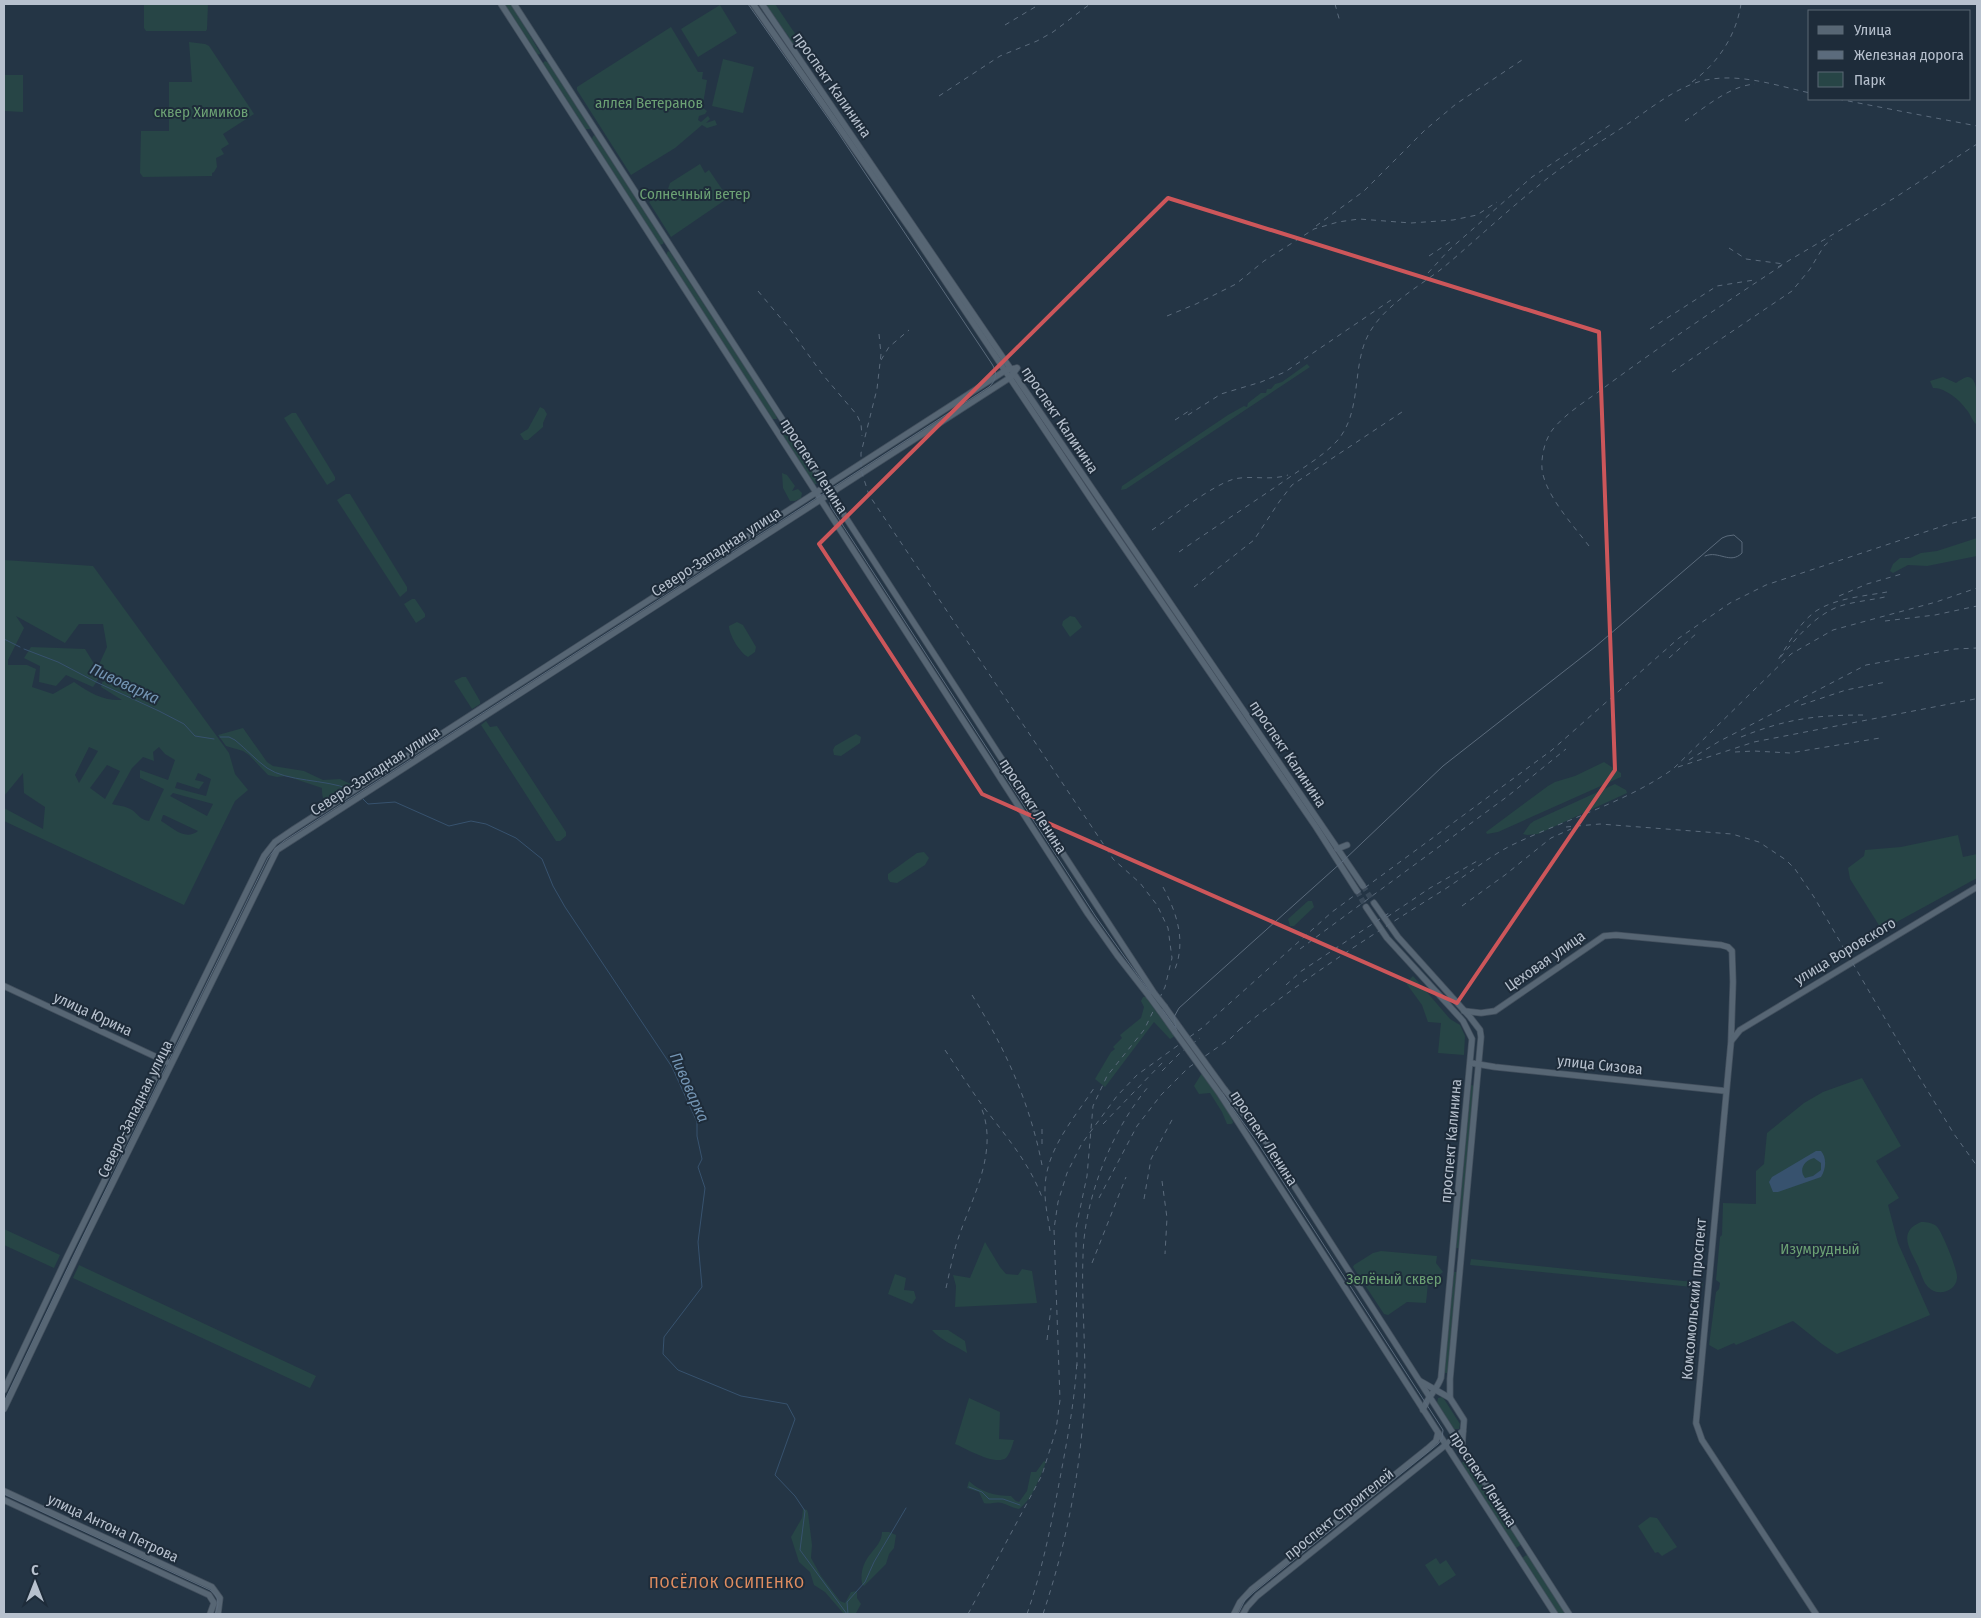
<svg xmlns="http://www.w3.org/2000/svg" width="1981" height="1618" font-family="'Fira Sans Condensed',sans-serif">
	<rect width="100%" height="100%" fill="#243545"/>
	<g fill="#274546" fill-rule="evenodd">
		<path d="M144 4H208L207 29 206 31H146L144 28Z"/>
		<path d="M504 4H511L541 54 536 55Z"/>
		<path d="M770 4H775L798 38 796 42 791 43 788 38 789 37 766 6Z"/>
		<path d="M720 5 737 33 698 57 681 29Z"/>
		<path d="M671 27 698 72H703L702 79 707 80 703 104V108L707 111 705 114 699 116 698 120 701 122 708 116 710 119 706 123 715 120 717 125 707 128 702 125 675 148 631 175 577 90V87Z"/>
		<path d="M189 42 205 44 209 46 254 114 223 134 229 144 221 149 224 154 216 158 217 167 214 172 212 173V176L143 177 140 173 141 131H169V82H192Z"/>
		<path d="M723 59 754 67 743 113 712 106Z"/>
		<path d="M545 61 549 63 590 126V129H584L543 66V63Z"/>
		<path d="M4 75H23V112L4 111Z"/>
		<path d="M594 135 596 137 664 241 663 244 659 245 591 140Z"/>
		<path d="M700 164 705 173 709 170 728 198 671 237 649 202 668 189 670 183Z"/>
		<path d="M668 251 670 252 776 415 777 419H772L666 255Z"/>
		<path d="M1307 364 1310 367 1126 489 1121 490 1122 486 1228 415 1244 406 1247 407 1248 403 1261 393H1266L1267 389H1271L1275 384 1282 382Z"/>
		<path d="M1943 377 1956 383C1959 381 1963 378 1967 377 1981 375 1977 415 1977 425 1971 420 1971 414 1966 409 1960 400 1944 387 1933 388L1930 381Z"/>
		<path d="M540 407 544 409 547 414 543 423V427L528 440H524L520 434 528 429Z"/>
		<path d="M292 413H296L335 477V480L327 485 284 418Z"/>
		<path d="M782 428 785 429 819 482 814 485 780 432 779 430Z"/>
		<path d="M782 473 787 475 795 486 792 491 798 489 802 493 801 498 795 501H790L783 488Z"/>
		<path d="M346 494H350L407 587V591L400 597 337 500Z"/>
		<path d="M1977 538V556L1927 566 1908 565 1893 573 1890 571 1893 564 1900 558H1910L1921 553 1937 551Z"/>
		<path d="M4 560 93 566 229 753 235 774 248 790 235 801 184 905 4 821V808L43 829 45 807 24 793 23 773 4 796ZM16 616 65 643 79 624H103L107 647 98 667 106 669 101 687 122 700C103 701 90 693 74 682L53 694 32 687 36 669 27 665H8V660L24 628ZM89 747 98 751 79 783 75 775ZM159 747 165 754 175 760 168 780 140 770V778L164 789 149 821C139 819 140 816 132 810 126 806 119 806 112 804L132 768 143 757 154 761 153 752ZM107 765 120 771 105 799 90 788ZM198 773 211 779 206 796 175 788 177 782 199 789 204 782 195 780ZM173 793 213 804 207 816 170 796ZM163 815H164L198 831C185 841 173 828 161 821Z"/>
		<path d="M412 599H415L425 614V617L416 623 404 604Z"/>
		<path d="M1070 616 1075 617 1082 627 1070 637 1062 625 1063 621Z"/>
		<path d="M737 622 743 625 756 647 755 652 748 657C740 653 729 635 729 626Z"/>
		<path d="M31 647 85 649 101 675 93 687 66 675 56 686 39 682 40 666 24 658Z"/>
		<path d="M462 677H466L480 701V704L472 709 454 681Z"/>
		<path d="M486 721 490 727 497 726 566 832V836L560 841H556L481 725Z"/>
		<path d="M243 728 267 762 273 766 304 771 323 780 340 779 355 786 327 802C322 799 322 794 322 788L286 776 277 777 268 775 249 755 243 751 226 746 218 735Z"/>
		<path d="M856 734 861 737 860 743 841 756 834 755 833 750 835 746Z"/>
		<path d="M1604 762 1621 773V777L1498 832 1487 834 1486 832 1548 786 1555 782 1575 776Z"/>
		<path d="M1615 784 1626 790 1627 793 1538 834 1527 835 1523 834 1530 824 1534 821Z"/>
		<path d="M1958 835 1963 857 1977 854V878L1882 930 1850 879 1848 868 1864 856 1865 850 1901 847Z"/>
		<path d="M924 852 929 858 925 865 897 883 890 882 888 879V874L917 853Z"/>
		<path d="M1308 901H1312L1314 907 1294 926H1290L1288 919Z"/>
		<path d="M1413 976 1450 1019 1460 1025 1465 1036 1464 1055 1438 1053 1441 1023 1428 1022 1422 1005 1406 983Z"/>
		<path d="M1143 997H1147L1175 1036 1170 1039 1154 1022 1105 1087 1095 1079 1111 1052 1115 1049 1113 1047 1122 1038 1120 1035 1141 1018 1144 1007 1141 1001Z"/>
		<path d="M1202 1073 1232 1118 1233 1123 1231 1124H1227L1222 1112 1210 1093 1199 1094 1194 1086Z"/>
		<path d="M1862 1078 1901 1146 1876 1161 1899 1198 1888 1205 1898 1243 1930 1315 1837 1354 1822 1344 1793 1321 1736 1345 1734 1343 1718 1350 1709 1345 1716 1292 1719 1289 1720 1283 1716 1280 1720 1237 1722 1235 1723 1203 1756 1204V1171L1764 1164 1767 1133 1804 1103 1823 1092Z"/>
		<path d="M1471 1085 1475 1086 1461 1248H1456Z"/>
		<path d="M1921 1222C1927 1222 1935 1223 1938 1228 1943 1235 1958 1270 1957 1278 1956 1292 1937 1297 1928 1287 1923 1282 1921 1273 1918 1266 1910 1249 1897 1232 1921 1222Z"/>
		<path d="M4 1229 60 1255 54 1268 4 1245Z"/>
		<path d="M985 1242 1000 1267 1006 1274 1018 1275 1022 1269 1032 1271 1037 1303 955 1307 956 1286 953 1275 970 1278Z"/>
		<path d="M1381 1251 1437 1256 1436 1263 1443 1272 1428 1283 1426 1303 1407 1302 1388 1315 1384 1314 1353 1267 1354 1265 1373 1253Z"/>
		<path d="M1471 1259 1703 1283 1702 1288 1470 1265Z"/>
		<path d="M79 1265 316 1376 310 1388 73 1278Z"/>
		<path d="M1454 1272H1458L1448 1373H1444Z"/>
		<path d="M895 1274 906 1278 904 1290 914 1291 916 1298 912 1304 888 1294Z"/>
		<path d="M932 1330H948L965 1341 967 1353C956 1346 940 1340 932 1330Z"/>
		<path d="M1442 1397 1444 1399 1460 1424 1459 1429H1454L1437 1403 1438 1398Z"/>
		<path d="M969 1398 1000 1412 999 1439 1014 1440C1012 1446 1010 1454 1006 1458 995 1466 967 1449 955 1444Z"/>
		<path d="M1467 1460 1522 1544 1516 1548 1461 1463Z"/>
		<path d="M1044 1461 1046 1462C1040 1477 1032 1500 1019 1509 1013 1508 1008 1505 1002 1503 996 1501 990 1505 984 1503L979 1492 967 1488 969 1481C980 1492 996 1496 1011 1496L1016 1501 1019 1502 1027 1491 1031 1472H1036Z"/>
		<path d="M803 1509 807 1510 808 1513 812 1545 811 1558 821 1576 840 1601 845 1603 851 1592 857 1591V1598L861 1604 856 1613 844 1614 825 1592 814 1585 810 1572 799 1562 791 1537 802 1518Z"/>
		<path d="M1650 1517 1657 1518 1677 1547 1662 1556 1658 1552 1655 1553 1638 1526Z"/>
		<path d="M882 1532H889L896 1535 894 1548 889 1554 886 1564 864 1586 862 1584C858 1555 882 1550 882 1532Z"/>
		<path d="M1528 1554 1566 1614H1558L1522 1558Z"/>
		<path d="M1436 1558 1440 1564 1446 1560 1456 1575 1439 1586 1425 1565Z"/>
	</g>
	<path fill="#37526e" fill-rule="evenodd" d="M1816 1151H1821C1827 1158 1826 1169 1821 1177L1778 1192H1773L1769 1182 1772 1177ZM1814 1158 1821 1163V1170L1813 1176 1805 1178C1798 1169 1805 1160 1814 1158Z"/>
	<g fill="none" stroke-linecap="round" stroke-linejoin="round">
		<g stroke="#37526e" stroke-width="1">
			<path d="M4 639 20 647"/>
			<path d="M24 649 58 662 96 682 159 711 184 724 195 736 214 739"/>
			<path d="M220 737H229L235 740C246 749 256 760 267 768 287 782 325 779 349 789"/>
			<path d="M363 799 368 804 395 802 449 826 471 821 486 824 516 838 542 859 553 886 565 907 672 1067 697 1122V1136L702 1159 698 1167 705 1188 698 1242 702 1287 664 1337 663 1354 678 1370 741 1396 787 1404 795 1419 775 1475 795 1496 805 1511 800 1550 847 1614"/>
			<path d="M969 1487 982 1492 989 1499H1003L1020 1505"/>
			<path d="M848 1614 847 1602 865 1582 874 1562 906 1508"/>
		</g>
		<g stroke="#3a4a5a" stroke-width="5.5" stroke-dasharray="5.5 3" stroke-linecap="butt">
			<path d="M1363 886 1374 903"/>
			<path d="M1357 891 1366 907"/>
		</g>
		<defs>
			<g id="major">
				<path d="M501 4 1088 914 1117 955 1149 996"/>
				<path d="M514 4 1058 846 1154 993"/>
				<path d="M753 4 913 233 1099 511 1316 827 1357 891"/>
				<path d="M762 4 1363 886"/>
				<path d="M1337 849 1347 845"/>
				<path d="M1374 903 1398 937 1470 1017 1480 1030 1481 1037 1450 1379V1398"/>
				<path d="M1366 907 1387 938 1463 1021 1472 1039 1441 1378C1437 1390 1427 1397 1423 1410"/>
				<path d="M4 986 167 1062"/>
				<path d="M1165 1007 1180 1028"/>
				<path d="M1160 1011 1175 1032"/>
				<path d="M1464 1011 1481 1013 1495 1011 1604 936 1616 935 1721 945 1728 947 1732 951 1733 982 1731 1042 1696 1423 1702 1440 1816 1614"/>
				<path d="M1732 1040 1740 1030 1977 887"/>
				<path d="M1471 1063 1495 1067 1726 1091"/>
				<path d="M1225 1090 1266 1142 1569 1614"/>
				<path d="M1220 1094 1555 1614"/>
				<path d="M1420 1381 1450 1398 1464 1420 1462 1447"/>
				<path d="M4 1390 67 1257 264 856 275 842 294 829 1006 370 1017 368"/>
				<path d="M4 1409 86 1237 277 850 997 386 1011 377 1017 368"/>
				<path d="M4 1491 212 1587 220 1598 218 1614"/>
				<path d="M4 1500 209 1595 214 1603 210 1614"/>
				<path d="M1234 1614 1240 1602 1251 1590 1427 1449 1436 1441 1438 1433"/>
				<path d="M1243 1614 1247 1607 1257 1596 1463 1431"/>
			</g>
		</defs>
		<use href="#major" stroke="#43505e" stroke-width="7"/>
		<use href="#major" stroke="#576674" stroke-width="5.5"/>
		<g stroke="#5b6b7c" stroke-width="1">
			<path d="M831 488 828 495 831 507 1096 917 1260 1146 1443 1430 1442 1439 1438 1444 1254 1592 1245 1600 1238 1614"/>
			<path d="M1176 1028 1174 1017 1179 1008 1343 861 1443 766 1595 647 1722 538 1727 536 1734 535 1742 542V553C1730 565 1719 550 1705 556"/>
			<path d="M4 1402 72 1259 268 858 276 848 284 841 989 387C997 380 997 372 992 364L837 131 748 4"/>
			<path d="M4 1494 210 1590C219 1596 220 1604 215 1614"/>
		</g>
		<g stroke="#5b6b7c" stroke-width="1" stroke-dasharray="5 5" stroke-linecap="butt">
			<path d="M1335 4 1340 22"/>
			<path d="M1005 25 1040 4"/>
			<path d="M1692 82C1718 63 1736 36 1741 4"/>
			<path d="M939 96 1000 56 1037 41 1053 32 1090 4"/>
			<path d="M1838 99 1977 126"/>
			<path d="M1685 121C1706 107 1729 86 1755 84"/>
			<path d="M1316 226 1364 191 1425 130 1456 104 1522 60"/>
			<path d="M1729 248 1746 259 1784 264"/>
			<path d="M1429 256 1450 242"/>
			<path d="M1778 267 1896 197 1977 144"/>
			<path d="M1428 273 1449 250 1532 177 1613 123"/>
			<path d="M758 291 789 328 823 375 857 415 861 424 862 436"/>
			<path d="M1167 316 1196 304 1236 284 1264 261 1314 229 1338 222 1359 219 1411 223 1453 220 1477 215 1497 202"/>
			<path d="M1650 329 1717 286 1754 280"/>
			<path d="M879 334 881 354 877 389 861 453V470L869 495 1106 848 1113 859 1140 883 1157 905 1168 928 1172 958 1165 987 1144 1030 1107 1076 1093 1106 1087 1176 1076 1228 1077 1366"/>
			<path d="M881 360 889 347 909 330"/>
			<path d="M1672 372 1792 291 1810 269 1824 246 1832 239"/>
			<path d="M1188 415 1221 394 1261 382 1285 372 1391 300"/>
			<path d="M1175 420 1192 409"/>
			<path d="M1152 530C1173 516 1213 485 1234 479 1252 475 1270 481 1288 475"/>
			<path d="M1589 546C1573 525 1545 495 1542 469 1541 456 1545 439 1553 429 1568 411 1591 398 1609 384 1666 342 1725 303 1784 264"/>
			<path d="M1179 552C1215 527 1251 504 1287 479 1304 467 1323 456 1337 441 1364 410 1350 363 1371 330 1388 303 1420 286 1444 267 1477 239 1509 209 1543 182 1570 160 1601 142 1629 123 1651 108 1673 90 1698 82 1735 71 1774 85 1810 93"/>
			<path d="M1194 587 1254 540 1279 502 1292 485 1402 412"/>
			<path d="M1887 592C1865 596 1836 598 1816 611 1799 623 1789 643 1778 660 1795 640 1811 619 1835 608 1848 602 1874 600 1889 596"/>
			<path d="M1839 596 1867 584 1905 573"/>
			<path d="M1885 621 1935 615 1977 606"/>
			<path d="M1669 658 1697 633"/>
			<path d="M1801 705 1846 690 1886 682"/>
			<path d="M1741 737C1786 719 1815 715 1863 715"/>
			<path d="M1735 752 1754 751 1790 753 1880 738"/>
			<path d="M1689 760 1718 742 1866 665 1955 649 1977 648"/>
			<path d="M1678 767 1754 742 1975 699"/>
			<path d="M1566 827 1600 824 1732 834 1759 842 1786 860 1795 869 1814 897 1915 1070 1954 1134 1977 1166"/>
			<path d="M1163 887C1177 913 1186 941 1175 969"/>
			<path d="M1462 906 1505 875 1551 838 1571 829"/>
			<path d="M1387 917 1430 888 1479 860"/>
			<path d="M1300 949 1508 796 1566 749"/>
			<path d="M1286 985 1300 972 1392 911"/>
			<path d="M972 995C1005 1048 1030 1103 1042 1165"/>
			<path d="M1239 1030C1303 979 1373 934 1442 891 1466 876 1488 857 1512 845 1566 819 1625 803 1673 769L1791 654 1833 630 1936 602 1977 588"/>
			<path d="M945 1050C957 1068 969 1087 982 1105 1005 1135 1030 1163 1043 1200"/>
			<path d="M1162 1071 1180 1053 1200 1038"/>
			<path d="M1103 1124 1164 1061"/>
			<path d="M1042 1144V1125"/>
			<path d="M1162 1181 1167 1218 1165 1254"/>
			<path d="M1099 1198 1137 1126 1161 1095 1188 1068 1231 1038 1244 1025"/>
			<path d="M1144 1199 1151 1159 1173 1118"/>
			<path d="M1050 1231C1048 1218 1045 1205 1045 1192 1044 1150 1075 1118 1096 1085"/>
			<path d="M1092 1263 1126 1177"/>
			<path d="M946 1288C950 1271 953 1253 959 1236 973 1196 999 1150 981 1107"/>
			<path d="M1047 1340 1051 1308"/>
			<path d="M968 1614 1042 1475 1056 1430 1060 1400 1054 1229 1058 1202 1067 1173 1081 1145 1091 1131 1117 1096 1137 1075 1202 1028 1332 912 1552 750 1679 638 1730 603 1766 585 1949 524 1977 517"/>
			<path d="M1027 1614C1043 1568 1052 1521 1061 1473 1068 1436 1075 1398 1077 1360"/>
			<path d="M1043 1614C1064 1551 1078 1485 1083 1419 1088 1364 1081 1310 1083 1256 1084 1199 1112 1129 1149 1086"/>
		</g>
		<defs>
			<g id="major-bridge">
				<path d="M1154 993 1165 1007"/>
				<path d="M1149 996 1160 1011"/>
				<path d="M1180 1028 1225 1090"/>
				<path d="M1175 1032 1220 1094"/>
			</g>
		</defs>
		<use href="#major-bridge" stroke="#43505e" stroke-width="7" stroke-linecap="butt"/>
		<use href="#major-bridge" stroke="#576674" stroke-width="5.5"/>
	</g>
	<path fill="none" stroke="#cd565a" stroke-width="4" stroke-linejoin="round" d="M1168 198 1599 332 1615 770 1457 1003 982 794 819 544Z"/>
	<g text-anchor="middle" stroke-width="4" stroke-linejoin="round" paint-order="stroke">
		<g font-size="15" fill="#b7c1ce" stroke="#1e2c3a">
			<text transform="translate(832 85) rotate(55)" y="5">проспект Калинина</text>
			<text transform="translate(1060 420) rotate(56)" y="5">проспект Калинина</text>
			<text transform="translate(814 466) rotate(57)" y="5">проспект Ленина</text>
			<text transform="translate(716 552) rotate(-33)" y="5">Северо-Западная улица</text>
			<text transform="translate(1288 754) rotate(56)" y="5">проспект Калинина</text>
			<text transform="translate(375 771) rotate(-33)" y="5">Северо-Западная улица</text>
			<text transform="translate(1033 806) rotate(57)" y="5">проспект Ленина</text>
			<text transform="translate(1845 951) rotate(-31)" y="5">улица Воровского</text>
			<text transform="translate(1545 961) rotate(-35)" y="5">Цеховая улица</text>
			<text transform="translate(93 1014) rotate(25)" y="5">улица Юрина</text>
			<text transform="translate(1600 1065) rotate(6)" y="5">улица Сизова</text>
			<text transform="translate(135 1109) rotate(-64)" y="5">Северо-Западная улица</text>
			<text transform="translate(1264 1138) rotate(57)" y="5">проспект Ленина</text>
			<text transform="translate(1451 1141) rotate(-85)" y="5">проспект Калинина</text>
			<text transform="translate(1694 1299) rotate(-85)" y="5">Комсомольский проспект</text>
			<text transform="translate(1483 1479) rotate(57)" y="5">проспект Ленина</text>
			<text transform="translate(1339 1514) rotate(-39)" y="5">проспект Строителей</text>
			<text transform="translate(113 1528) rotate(25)" y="5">улица Антона Петрова</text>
		</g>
		<g font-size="15" fill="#6ca174" stroke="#1e2c3a">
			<text x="649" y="108">аллея Ветеранов</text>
			<text x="201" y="117">сквер Химиков</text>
			<text x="695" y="199">Солнечный ветер</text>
			<text x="1820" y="1254">Изумрудный</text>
			<text x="1394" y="1284">Зелёный сквер</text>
		</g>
		<g font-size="16" font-style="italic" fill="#7495b4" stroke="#1e2c3a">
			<text transform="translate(125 683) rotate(25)" y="6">Пивоварка</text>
			<text transform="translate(690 1087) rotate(66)" y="6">Пивоварка</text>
		</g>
		<g font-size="16" letter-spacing="1" fill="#e08d60" stroke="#1e2c3a">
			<text x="727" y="1588">ПОСЁЛОК ОСИПЕНКО</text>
		</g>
	</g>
	<rect width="1981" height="1618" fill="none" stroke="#b7c1ce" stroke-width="10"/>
	<rect x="1808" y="10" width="162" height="90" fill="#1e2c3a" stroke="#5b6875"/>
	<rect x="1818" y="26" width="25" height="8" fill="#576674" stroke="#5b6875"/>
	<text x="1854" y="35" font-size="15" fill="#b7c1ce">Улица</text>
	<rect x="1818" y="51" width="25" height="8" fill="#5b6b7c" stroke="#5b6875"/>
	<text x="1854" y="60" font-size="15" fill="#b7c1ce">Железная дорога</text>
	<rect x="1818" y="72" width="25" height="15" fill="#274546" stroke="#5b6875"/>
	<text x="1854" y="85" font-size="15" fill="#b7c1ce">Парк</text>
	<g transform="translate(35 1583)" stroke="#1e2c3a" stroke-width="4" paint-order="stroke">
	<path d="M0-4L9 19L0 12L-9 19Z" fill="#b7c1ce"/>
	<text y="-8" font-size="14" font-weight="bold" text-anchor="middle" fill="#b7c1ce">С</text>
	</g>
</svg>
